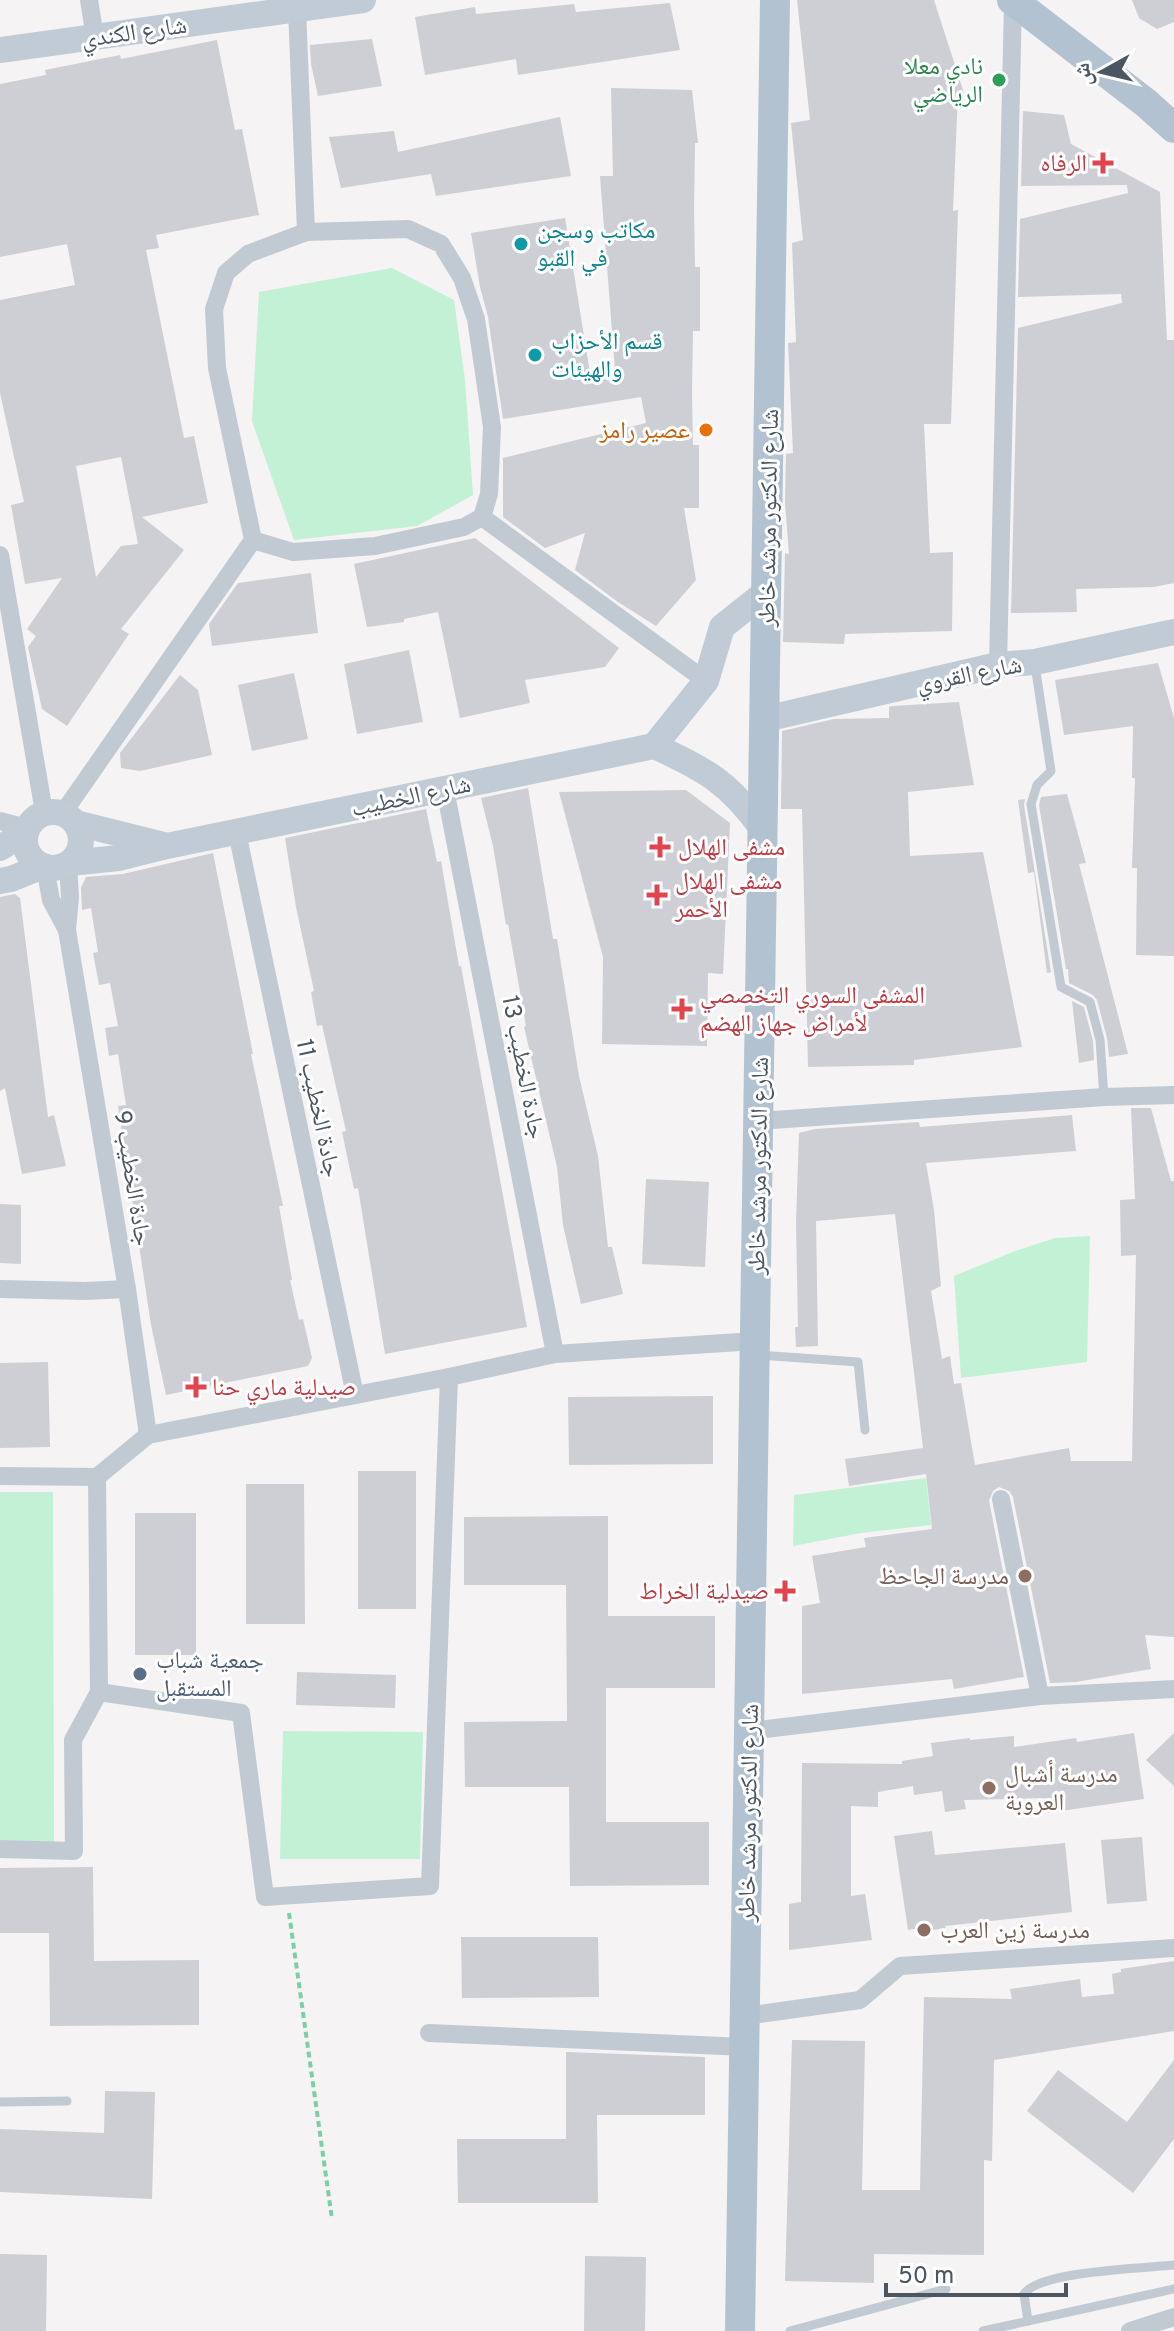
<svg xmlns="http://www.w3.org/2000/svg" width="1174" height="2331" font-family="Overpass,'Noto Naskh Arabic',sans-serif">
	<rect width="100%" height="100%" fill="#f5f3f3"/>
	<g fill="#c3f1d5">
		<path d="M392 268 454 300 465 380 473 495 417 526 294 540 252 421 259 292Z"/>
		<path d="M1090 1236 1087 1362 961 1378 954 1276 1015 1251 1055 1238Z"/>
		<path d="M926 1478 931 1525 861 1533 793 1546 794 1495Z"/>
		<path d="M0 1492H53L54 1845H0Z"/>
		<path d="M283 1731 423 1732 420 1859H280Z"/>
	</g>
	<g fill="#cdcfd5" fill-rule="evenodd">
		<path d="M797 0H934L964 93H958L953 211 958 210 951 424H924L930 553 953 552 952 631 845 634 844 644 783 642 785 553 789 554 785 503 786 454 793 453 788 343 796 342 792 243 803 240 791 123 810 120Z"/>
		<path d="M1132 0H1174V22L1157 29 1139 18Z"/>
		<path d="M670 3 680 50 518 75 516 59 425 75 415 17 475 7 476 14 574 4 576 12Z"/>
		<path d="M372 39 382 86 318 96 311 64 310 45Z"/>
		<path d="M217 40 235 130 242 129 259 215 156 235 159 248 146 250 184 438 194 436 208 503 142 517 184 550 121 629 129 634 67 726 42 709 28 647 36 636 27 629 62 578 25 584 11 505 24 502 0 393V300L75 285 67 244 0 257V84L46 75 45 70 120 55 121 59ZM121 457 138 544 121 546 96 577 76 466Z"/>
		<path d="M611 88 692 90 698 143H695L694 209 695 267H700V331H693L692 393 693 445H699V508H684L696 580 656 626 618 602 575 570 585 533 545 548 503 517V458L646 423 641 397 503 419 488 317 480 287 471 233 565 218 590 373 615 370 600 176H613Z"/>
		<path d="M1023 111 1064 115 1071 144 1160 192 1167 340H1174V583L1154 587 1076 589 1077 612 1011 613 1018 328 1122 303 1121 294 1018 297 1020 219 1128 193 1127 185 1021 186Z"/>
		<path d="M560 117 571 176 436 196 431 174 341 188 329 137 394 131 398 152Z"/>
		<path d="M475 538 619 648 605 667 525 680 530 703 460 718 438 612 404 619V622L367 627 354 564Z"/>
		<path d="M311 573 318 633 212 646 209 624 238 583Z"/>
		<path d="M409 650 423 722 357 734 344 664Z"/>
		<path d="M1158 663 1174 718V956L1136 955 1137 868H1132L1135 778H1132L1133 726 1064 735 1055 680Z"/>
		<path d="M294 673 308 739 252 751 238 685Z"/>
		<path d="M180 675 198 690 212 755 140 771 121 768 120 753Z"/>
		<path d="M959 702 974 785 908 792 910 856 983 852 1022 1047 914 1060V1065L808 1067 802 809H781L782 731 834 719 889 718V707L892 706Z"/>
		<path d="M528 788 553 939H557L579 1076 598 1156 608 1247H612L623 1294 581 1304 563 1225 557 1167 524 1027 526 1026 508 924 506 925 493 846 481 798Z"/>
		<path d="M686 790 730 823 723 974 708 973 707 1046 602 1044 603 957 559 792Z"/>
		<path d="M1067 794 1086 863 1079 864 1128 1054 1109 1057 1107 1038 1097 1000 1093 995 1069 983 1068 969H1066L1039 805 1041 797Z"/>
		<path d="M1025 799 1024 805 1051 972 1047 973 1034 872 1028 873 1018 800Z"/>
		<path d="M426 809 437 862 441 861 459 966H461L527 1327 385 1354 358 1188 354 1189 342 1132 346 1131 322 1025 317 1026 311 992 314 991 296 907 285 838Z"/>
		<path d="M213 853 253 1054H251L283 1206H279L292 1280H290L299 1320 303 1319 312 1358 308 1366 166 1395 151 1325 118 1106 126 1105 118 1054 109 1056 105 1028 118 1026 110 983 99 985 93 953 98 952 91 908 82 910 81 888 86 877 123 874Z"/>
		<path d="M15 894 20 898 48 1117 54 1115 66 1166 22 1174 5 1088 0 1091V897Z"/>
		<path d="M1072 1001 1084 1007 1093 1041 1094 1060 1079 1063Z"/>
		<path d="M1131 1108H1151L1171 1181H1174V1637L1145 1635 1151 1669 1076 1682 1050 1683 1013 1497 1009 1491 999 1487 993 1491 989 1501 1024 1677 954 1689 952 1679 802 1694V1606L820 1603 812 1556 866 1547 864 1538 932 1529 926 1474 849 1486 845 1459 923 1448 895 1214 816 1221 818 1346 796 1347 795 1327H798L796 1222 799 1133 815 1129 919 1122 920 1127 1072 1115 1076 1151 926 1163 934 1210 941 1286 931 1291 942 1359 950 1356 954 1384 961 1383 975 1465 1069 1448 1071 1461H1132L1136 1255 1121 1256 1120 1200 1135 1199Z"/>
		<path d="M646 1179 709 1182 705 1267 642 1264Z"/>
		<path d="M0 1204 21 1205V1264L0 1263Z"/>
		<path d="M48 1362 50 1447 0 1448V1363Z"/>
		<path d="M713 1396V1464L569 1465 568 1397Z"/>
		<rect x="358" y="1471" width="58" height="138"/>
		<path d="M246 1484H304L305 1624H246Z"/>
		<rect x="135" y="1513" width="61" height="142"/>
		<path d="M608 1516V1616H715V1688H606V1822H709V1885L570 1886 569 1787H465L464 1722 567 1721 566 1585H464V1517Z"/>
		<path d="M297 1672 396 1675 395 1708 296 1705Z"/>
		<path d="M1134 1733 1144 1799 1047 1813 1045 1798 964 1800 966 1809 945 1812 942 1791 914 1795 913 1786 878 1792V1807L851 1806V1896L865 1894 872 1940 789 1950V1904L801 1902 802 1763 902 1764V1761L933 1756 931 1743 970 1738V1740L1014 1736V1747L1076 1738 1077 1742Z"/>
		<path d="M1174 1733V1786L1146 1760Z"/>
		<path d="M932 1831 935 1855 1065 1843 1072 1912 945 1926 946 1928 927 1931 926 1927 908 1930 894 1836Z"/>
		<path d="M1142 1837 1147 1901 1107 1904 1101 1840Z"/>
		<path d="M93 1867 94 1961 199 1960V2025L50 2026 49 1933H0V1868Z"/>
		<path d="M461 1937H598L599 1997 462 1998Z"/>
		<path d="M1174 1961V2031L994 2060 992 2161 984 2160V2255L874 2254V2283L785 2281 792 2040 865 2041 862 2190H920L924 1997 1012 1999 1010 1989 1080 1979 1082 1997 1114 1994 1112 1974 1121 1972V1969Z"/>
		<path d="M566 2052 705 2057V2115H597L598 2203H458L457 2139H566Z"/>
		<path d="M1174 2060V2139L1133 2193 1027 2111 1058 2070 1127 2122Z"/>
		<path d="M105 2091 155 2092 152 2199 0 2192V2129L104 2133Z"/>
		<path d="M0 2254 47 2255 46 2331H0Z"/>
		<path d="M585 2256 646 2257 645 2331H584Z"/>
	</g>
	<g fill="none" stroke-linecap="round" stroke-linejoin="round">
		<path stroke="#7ad0a6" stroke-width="4" stroke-dasharray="6 4" stroke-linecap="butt" d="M289 1913 332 2219"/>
		<g stroke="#c1cad2" stroke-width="9">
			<path d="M1035 665 1051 771 1037 785 1031 804 1061 987 1090 1002 1100 1040 1104 1097"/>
			<path d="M759 1355 858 1362 865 1430"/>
			<path d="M0 2102 67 2101"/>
			<path d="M1028 2321 1024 2294C1039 2271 1145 2268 1174 2265"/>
			<path d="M790 2331 946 2289"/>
			<path d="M983 2331 1174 2289"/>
		</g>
		<g stroke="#c1cad2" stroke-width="18">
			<path d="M89 0 95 37"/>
			<path d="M297 9 306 232"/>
			<path d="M482 517 706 681"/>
			<path d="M0 555 44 812"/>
			<path d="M998 665 1013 1"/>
			<path d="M445 789 555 1354"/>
			<path d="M63 813 253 540 217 368 214 309 226 273 248 254 306 232 408 229 441 244 462 278 476 319 492 427 489 494 482 517 464 527 375 546 293 552 253 540"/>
			<path d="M0 821 27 828"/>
			<path d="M237 832 355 1395"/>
			<path d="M68 864 70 897 67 930 127 1289 148 1435"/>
			<path d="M45 867 51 900 67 930"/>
			<path d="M759 1121 1104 1097 1174 1095"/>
			<path d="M0 1289 85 1291 127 1289"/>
			<path d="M0 1476 97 1477 148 1435 449 1377 555 1354 755 1341"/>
			<path d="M1001 1499 1040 1696"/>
			<path d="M99 1692 241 1713 265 1897 430 1886 449 1377"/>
			<path d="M750 1731 1040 1696 1174 1689"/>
			<path d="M0 1849 74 1851 73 1740 99 1692 97 1477"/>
			<path d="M745 2016 860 2000 900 1966 1174 1948"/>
			<path d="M429 2033 745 2047"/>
			<path d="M1130 2331 1174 2317"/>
		</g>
		<g stroke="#c1cbd6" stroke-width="26">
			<path d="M0 50 363 0"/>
			<path d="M765 719 998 665 1035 662 1174 632"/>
			<path d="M654 746 706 681 722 627 766 592"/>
			<circle cx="53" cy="840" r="28"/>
			<path d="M76 823 164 845"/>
			<path d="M0 848 26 832"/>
			<path d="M70 863 119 858 167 846 654 746C705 769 730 783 763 830"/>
			<path d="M0 881 11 879 43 866"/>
		</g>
		<g stroke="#b3c2d1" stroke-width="30">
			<path d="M1012 0 1146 103 1174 128"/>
			<path d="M740 2331 775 0"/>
		</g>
	</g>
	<circle fill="#2e9e5b" stroke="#fff" stroke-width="3" cx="999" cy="80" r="8"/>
	<g fill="#e0444e" stroke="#fff" stroke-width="3">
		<path d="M1099 151h8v8h8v8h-8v8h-8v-8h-8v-8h8z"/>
		<path d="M656 835h8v8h8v8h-8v8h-8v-8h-8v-8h8z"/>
		<path d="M653 883h8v8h8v8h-8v8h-8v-8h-8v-8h8z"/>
		<path d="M678 997h8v8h8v8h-8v8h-8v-8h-8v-8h8z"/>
		<path d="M192 1375h8v8h8v8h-8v8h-8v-8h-8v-8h8z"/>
		<path d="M781 1579h8v8h8v8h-8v8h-8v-8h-8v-8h8z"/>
	</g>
	<g fill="#0f9aa8" stroke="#fff" stroke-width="3">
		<circle cx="521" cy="244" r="8"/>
		<circle cx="535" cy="355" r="8"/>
	</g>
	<circle fill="#e8710a" stroke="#fff" stroke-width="3" cx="706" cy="430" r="8"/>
	<g fill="#8d6e63" stroke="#fff" stroke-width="3">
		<circle cx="1025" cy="1576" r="8"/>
		<circle cx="989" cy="1788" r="8"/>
		<circle cx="924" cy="1930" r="8"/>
	</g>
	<circle fill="#5c6f8a" stroke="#fff" stroke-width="3" cx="140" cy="1674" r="8"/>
	<g text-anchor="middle" stroke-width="6" stroke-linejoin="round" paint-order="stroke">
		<g font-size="24" fill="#4a5661" stroke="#fff">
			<text transform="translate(134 32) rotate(-8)" y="8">شارع الكندي</text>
			<text transform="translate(768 518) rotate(-89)" y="8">شارع الدكتور مرشد خاطر</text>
			<text transform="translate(969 674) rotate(-11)" y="8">شارع القروي</text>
			<text transform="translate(411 796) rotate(-12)" y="8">شارع الخطيب</text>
			<text transform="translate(524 1067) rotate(79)" y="8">جادة الخطيب 13</text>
			<text transform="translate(319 1108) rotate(78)" y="8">جادة الخطيب 11</text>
			<text transform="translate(758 1166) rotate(-89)" y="8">شارع الدكتور مرشد خاطر</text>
			<text transform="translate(133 1178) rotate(81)" y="8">جادة الخطيب 9</text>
			<text transform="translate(748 1813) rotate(-89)" y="8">شارع الدكتور مرشد خاطر</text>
		</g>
		<g font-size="24" fill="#27864d" stroke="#fff" text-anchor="end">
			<text x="983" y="74">نادي معلا<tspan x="983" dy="28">الرياضي</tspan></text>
		</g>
		<g font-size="24" fill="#be3a42" stroke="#fff" text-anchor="start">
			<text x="1087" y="171" text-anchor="end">الرفاه</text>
			<text x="678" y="855">مشفى الهلال</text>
			<text x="675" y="889">مشفى الهلال<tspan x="675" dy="28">الأحمر</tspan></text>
			<text x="700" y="1003">المشفى السوري التخصصي<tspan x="700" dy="28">لأمراض جهاز الهضم</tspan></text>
			<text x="212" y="1395">صيدلية ماري حنا</text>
			<text x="769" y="1599" text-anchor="end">صيدلية الخراط</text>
		</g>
		<g font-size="24" fill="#0d838f" stroke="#fff" text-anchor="start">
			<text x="537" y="238">مكاتب وسجن<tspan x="537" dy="28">في القبو</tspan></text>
			<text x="551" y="349">قسم الأحزاب<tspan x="551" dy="28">والهيئات</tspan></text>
		</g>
		<g font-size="24" fill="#c56008" stroke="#fff" text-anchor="end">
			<text x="690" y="438">عصير رامز</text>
		</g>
		<g font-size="24" fill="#785e54" stroke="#fff" text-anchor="start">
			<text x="1009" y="1584" text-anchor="end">مدرسة الجاحظ</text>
			<text x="1005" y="1782">مدرسة أشبال<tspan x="1005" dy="28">العروبة</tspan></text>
			<text x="940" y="1938">مدرسة زين العرب</text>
		</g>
		<g font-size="24" fill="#4e5e75" stroke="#fff" text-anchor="start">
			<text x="156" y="1668">جمعية شباب<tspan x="156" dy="28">المستقبل</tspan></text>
		</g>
	</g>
	<g transform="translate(1102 72) rotate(262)" stroke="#ffffff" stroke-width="6" paint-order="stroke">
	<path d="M0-6L14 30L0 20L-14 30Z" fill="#4a5661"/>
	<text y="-12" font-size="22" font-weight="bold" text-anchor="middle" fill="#4a5661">ش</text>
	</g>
	<path d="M886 2283v12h180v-12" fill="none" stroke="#4a5661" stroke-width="4"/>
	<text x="898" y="2283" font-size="24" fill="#4a5661" stroke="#ffffff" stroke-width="6" paint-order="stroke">50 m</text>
</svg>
